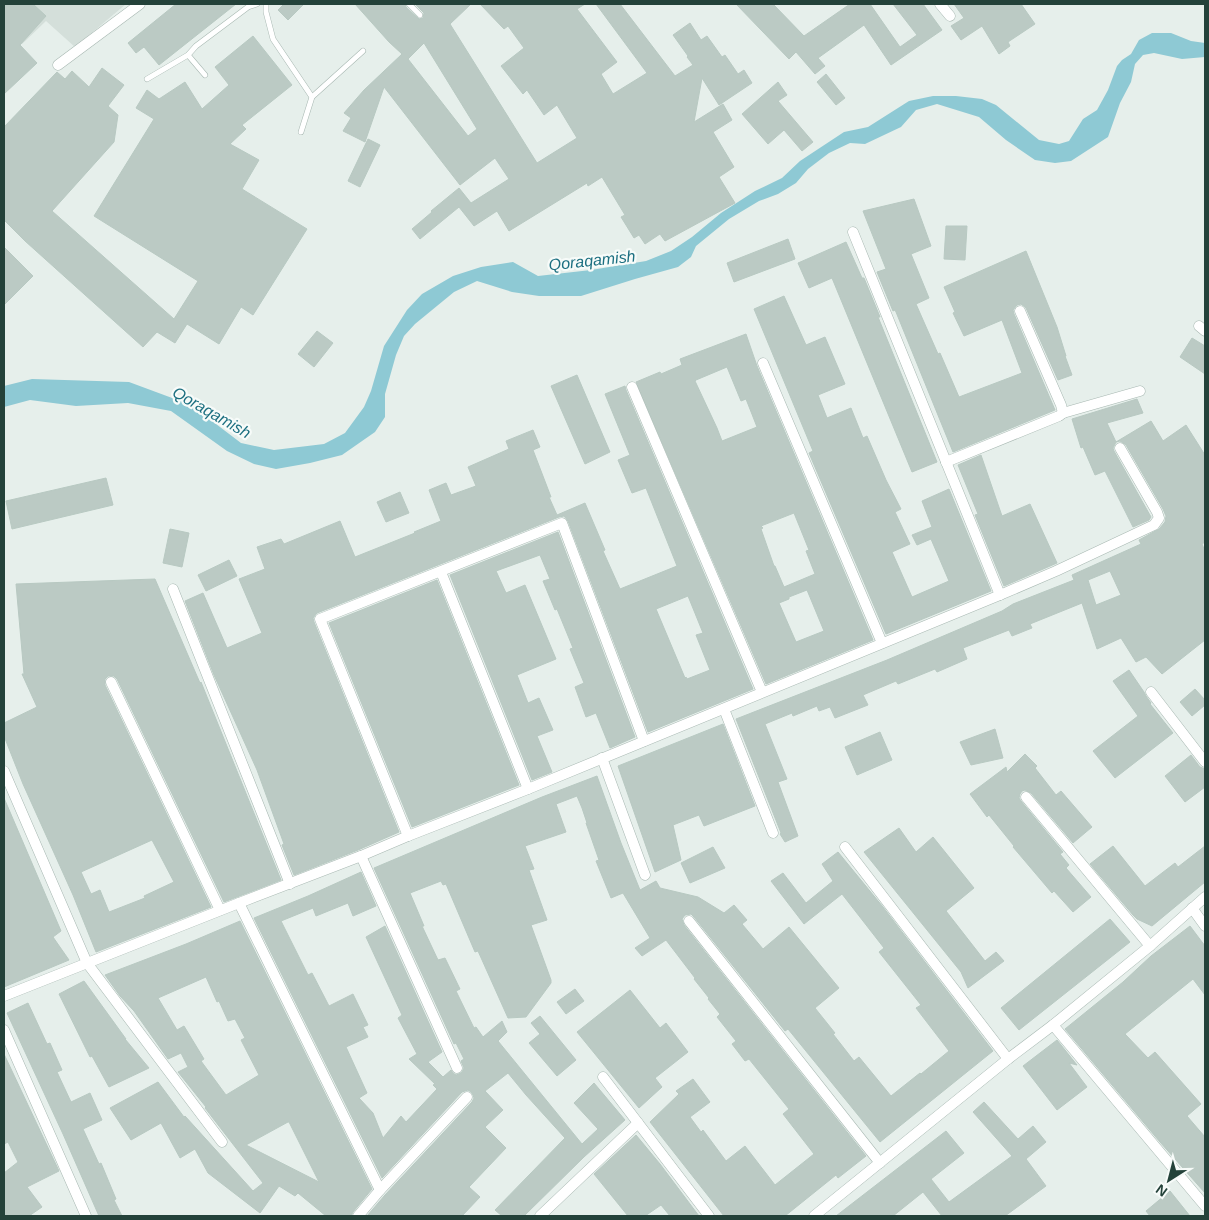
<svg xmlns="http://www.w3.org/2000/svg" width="1209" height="1220" font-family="Helvetica,sans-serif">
	<rect width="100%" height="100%" fill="#e6efeb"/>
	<path fill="#d4dfda" d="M4 4H126L75 47 46 21 22 44 4 24Z"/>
	<path fill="#8ec9d4" d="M1152 33H1171L1191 41 1205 43V57L1182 59 1154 53 1143 55 1135 64 1131 82 1120 103 1108 137 1071 161 1055 163 1035 160 1006 140 979 117 937 104 916 110 901 127 865 144 850 143 829 153 808 169 796 183 778 194 759 201 729 219 696 246 691 257 678 267 635 279 581 296H539L512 292 477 281 454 292 415 324 404 336 396 355 385 394V417L375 432 342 455 310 463 276 469 254 464 227 451 171 411 128 403 76 406 30 400 4 407V386L32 379 129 382 191 405 241 443 274 450 324 444 345 433 364 407 371 391 384 346 407 310 422 294 453 276 481 267 513 262 538 276 591 270 646 261 671 251 692 237 721 213 755 191 782 178 800 161 844 132 868 127 909 101 933 96H956L982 99 996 105 1039 140 1059 144 1069 141 1083 119 1097 110 1108 90 1117 66 1122 60 1131 54 1139 40Z"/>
	<g fill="#bbcac4" stroke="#b8c9c2" fill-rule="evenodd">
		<path d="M4 4H33L46 16 20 45 37 63 4 94Z"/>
		<path d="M176 4H236L159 65 144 47 136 53 128 43Z"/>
		<path d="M284 4H304L288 20 278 10Z"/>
		<path d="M355 4H405L406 7 419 19 423 18 424 13 415 4H471L450 24 537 163 577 138 557 105 544 115 527 90 523 94 501 66 524 48 508 26 504 29 480 4H585L577 9 617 62 601 74 613 94 647 73 596 4H620L675 76 693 65 687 57 688 56 673 35 690 23 701 40 707 36 722 57 725 55 738 74 744 70 752 83 719 105 702 78 694 122 723 104 732 120 713 132 734 167 719 177 735 203 665 241 660 234 645 244 639 235 634 238 621 217 625 215 602 177 588 186 587 183 509 231 497 211 474 226 459 207 420 239 412 229 432 212 431 211 459 188 471 203 509 179 495 158 460 185 384 87 365 142 343 131 351 118 344 113 364 90 402 54 389 42ZM424 43 477 129 468 136 408 59Z"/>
		<path d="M736 4H773L804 36 850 4H870L900 47 917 35 893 4H923L942 30 891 65 864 25 818 58 825 66 815 74 796 52 789 59Z"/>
		<path d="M954 4H1021L1035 24 1008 42 1010 46 999 54 982 26 961 40 951 26 964 18Z"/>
		<path d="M253 36 292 85 242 125 246 129 230 144 259 160 242 189 307 229 253 315 241 307 219 344 187 324 175 343 157 332 143 347 25 241 4 220V127L57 72 65 79 72 71 89 87 102 68 124 85 108 106 118 115 114 142 52 211 174 319 198 281 94 216 154 119 136 108 147 90 159 99 185 82 202 109 229 85 215 67Z"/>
		<path d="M826 74 845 98 836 105 817 82Z"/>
		<path d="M778 82 787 95 778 101 813 142 802 151 784 130 768 144 742 114Z"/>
		<path d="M368 139 380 145 360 187 348 181Z"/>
		<path d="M914 199 931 246 911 254 929 298 916 304 938 354 940 353 959 397 1022 373 1002 320 964 336 953 313 955 312 944 287 1026 251 1057 327 1066 356H1065L1072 375 1058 380 1026 308 1021 304 1017 305 1013 310 1014 314 1055 410 953 452 896 312 895 310 893 311 877 272 886 269 863 211Z"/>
		<path d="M946 226H967L965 260 944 259Z"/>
		<path d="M788 239 795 259 734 282 727 263Z"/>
		<path d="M846 242 862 278H864L880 317H878L937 462 912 472 832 278 809 288 798 263Z"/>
		<path d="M4 247 33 276 4 305Z"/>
		<path d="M784 296 806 345 825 337 845 384 818 395 827 418 851 408 863 438 867 436 886 480 901 509 895 512 910 544 892 552 912 597 949 581 931 539 917 545 912 535 932 527 922 501 949 489 991 591 886 634 809 453 813 451 754 309Z"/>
		<path d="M317 331 333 343 314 367 298 354Z"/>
		<path d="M746 334 757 366 873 640 766 684 636 382 660 372 661 374 682 365 680 359ZM727 367 741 401 746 399 757 427 722 441 717 428 695 381 696 380ZM794 513 809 550 806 551 815 574 784 587 775 566H774L761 529 763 528 761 526ZM807 590 824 631 796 642 779 603 789 599V597Z"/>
		<path d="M1192 338 1205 346V374L1180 357Z"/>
		<path d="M577 375 610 452 585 464 551 386Z"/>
		<path d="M625 386 626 390 753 689 648 732 568 521 564 516 559 517 317 613 313 618 314 622 399 832 358 850 294 875 282 845 284 844 257 770 214 675 185 601 203 593 227 648 262 633 239 579 265 569 257 547 281 539 284 544 340 521 355 557 415 533 414 532 441 521 429 490 446 483 451 495 476 486 468 467 509 449 506 441 533 430 540 447 533 450 551 497H549L557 515 585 503 605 550 603 551 620 589 677 566 646 488 632 493 618 460 630 455 605 394ZM688 596 703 633 696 635 710 670 687 679 686 677 685 678 656 609Z"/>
		<path d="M1137 399 1143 413 1107 423 1116 442 1113 448 1114 451 1151 517 1149 520 1133 527 1105 471 1095 475 1083 447 1081 448 1072 419Z"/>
		<path d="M1151 421 1163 441 1186 425 1205 455V542L1202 544 1205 551V640L1162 674 1146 657 1136 662 1121 638 1097 649 1082 603 1030 624 1032 628 1012 636 1009 630 963 648 967 659 937 672 935 669 898 684 896 681 863 695 868 705 835 718 830 707 819 711 817 706 793 716 792 713 765 724 787 779 778 782 798 836 785 842 780 834 781 833 736 719 887 660 1002 611 1013 604 1074 580 1072 575 1141 544 1139 540 1159 529 1165 522 1166 516 1163 509 1126 445 1120 441 1116 442ZM1110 571 1121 595 1096 605 1088 580Z"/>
		<path d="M981 455 1002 516 1030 504 1057 563 1004 586 975 515 978 514 958 465Z"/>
		<path d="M106 478 113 505 12 529 6 501Z"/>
		<path d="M400 492 409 513 386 522 377 502Z"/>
		<path d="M170 529 189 533 182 567 163 563Z"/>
		<path d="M558 532 635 737 610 748 596 713 586 717 575 687 584 683 570 649 573 648 557 609 555 610 543 581 550 579 540 555 496 571 506 593 525 585 556 659 517 675 528 703 539 698 553 730 537 736 552 772 532 780 450 575Z"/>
		<path d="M229 560 237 576 206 591 198 575Z"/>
		<path d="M155 579 200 683 201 682 281 880 224 902 117 679 114 676H108L105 679V685L211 907 96 952 73 895 23 784 4 736V723L37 707 22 674H24L16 584ZM152 840 174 882 144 896 145 898 109 912 100 890 91 894 81 872Z"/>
		<path d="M437 580 519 785 412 827 329 623Z"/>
		<path d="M1129 670 1144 692 1146 696 1151 703 1150 704 1173 733 1115 778 1093 751 1138 716 1113 681Z"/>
		<path d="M1195 689 1205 700V705L1192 716 1180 702Z"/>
		<path d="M723 724 755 806 704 826 699 815 673 825 681 860 655 872 618 766Z"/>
		<path d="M995 729 1003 758 971 765 960 742Z"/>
		<path d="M880 732 892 760 857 775 845 747Z"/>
		<path d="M1025 754 1037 766 1035 768 1056 795 1061 791 1092 827 1073 843 1031 793 1025 790 1022 791 1020 794 1019 798 1021 801 1063 852 1060 854 1069 865 1066 868 1091 897 1073 912 1054 891 1052 893 1013 847 1014 846 989 815 987 817 970 794 1006 767 1007 772Z"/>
		<path d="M1191 755 1200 767 1205 769V787L1185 802 1165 776Z"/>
		<path d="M597 776 621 843 640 890 656 881 660 888 698 897 724 913 734 905 747 920 742 924 763 949 789 927 839 988 815 1008 835 1033 833 1034 854 1061 859 1057 891 1096 920 1073 921 1074 949 1051 916 1008 921 1005 879 952 884 948 842 894 804 924 771 881 783 873 806 903 833 881 822 864 838 852 883 907 993 1051 880 1142 788 1029 785 1031 694 917 691 914 685 915 682 919 684 925 866 1156 838 1178 836 1175 785 1216H724L650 1122 679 1094 676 1091 693 1079 710 1102 690 1117 701 1132 703 1130 726 1161 745 1146 775 1185 814 1154 783 1114 789 1109 749 1059 745 1061 732 1044 736 1041 717 1017 720 1014 708 999 709 998 694 979 695 978 666 940 642 956 635 948 650 938 623 893 611 898 596 861 599 860 586 823H587L582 808 577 796 556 804 566 832 525 846 534 869 529 870 547 920 531 925 551 980V983L526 1017 508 1018 478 951 475 952 446 884 443 885 441 881 410 893 424 926H422L438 960 445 958 460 989 456 991 474 1028 476 1027 483 1037 502 1021 507 1032 498 1041 582 1144 598 1129 574 1103 594 1083 625 1120 584 1157 524 1216H502L495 1210 565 1138 526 1095 508 1073 485 1091 503 1110 485 1127 506 1148 469 1187 480 1197 462 1216H367L385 1195 472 1102 474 1098 473 1095 471 1092 468 1090 462 1092 382 1178 254 918 308 896 361 872 376 906 353 916 348 903 316 916 313 908 281 921 308 975 312 973 329 1006 353 994 368 1025 363 1027 368 1037 346 1047 367 1093 359 1098 373 1113 383 1138 401 1116 406 1122 437 1089 433 1085 435 1084 409 1059 417 1054 398 1018 402 1015 366 937 385 926 442 1052 428 1062 443 1077 451 1070 453 1073 456 1075 459 1074 462 1072 464 1068 461 1061 464 1059 456 1043 454 1044 374 868 542 797Z"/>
		<path d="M4 798 61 931 53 937 69 960 4 987Z"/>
		<path d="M899 828 916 852 933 837 974 888 946 911 985 961 996 952 1004 961 968 988 961 972 864 852Z"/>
		<path d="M1113 846 1145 886 1175 863 1178 867 1205 846V882L1152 926 1137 919 1133 915 1090 864Z"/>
		<path d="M713 847 725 868 690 883 681 863Z"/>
		<path d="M1110 919 1130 942 1019 1030 1001 1008Z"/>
		<path d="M240 921 372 1189 353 1212 351 1216H326L298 1193 295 1196 279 1186 260 1213 208 1173 195 1149 180 1158 161 1123 131 1140 110 1108 158 1082 184 1117 185 1116 253 1191 263 1183 205 1108 206 1107 178 1072 188 1067 181 1053 168 1059 134 1011 120 996 105 975 186 944ZM206 977 217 1002 219 1001 228 1021 235 1019 245 1038 241 1040 259 1075 226 1095 201 1061 204 1059 184 1026 177 1030 158 998ZM288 1122H289L319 1182 246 1145Z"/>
		<path d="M1190 926 1205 946V995L1193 979 1125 1034 1148 1058 1155 1052 1201 1104 1187 1116 1205 1137V1193L1160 1142 1065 1029 1123 982 1151 956Z"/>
		<path d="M84 981 126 1039H125L149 1068 109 1087 92 1056 90 1057 59 994Z"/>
		<path d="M575 989 584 1001 566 1014 557 1002Z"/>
		<path d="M630 990 660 1028 666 1023 688 1052 655 1078 662 1087 639 1108 577 1032Z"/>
		<path d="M28 1003 47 1044 50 1043 62 1070 57 1072 71 1102 90 1093 102 1120 83 1129 99 1164 101 1163 116 1199 114 1200 122 1216H99L63 1134 7 1013Z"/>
		<path d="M540 1016 576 1060 557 1076 529 1043 540 1034 531 1023Z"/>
		<path d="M1057 1040 1077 1065 1069 1063 1087 1087 1057 1110 1023 1066Z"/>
		<path d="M4 1054 59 1171 27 1187 42 1207 29 1216H4V1173L18 1162 8 1142 4 1144Z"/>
		<path d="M984 1102 1018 1139 1033 1126 1046 1142 1026 1159 1046 1186 1005 1216H942L923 1192 893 1216H836L946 1131 964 1153 931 1179 949 1202 1012 1156 973 1112Z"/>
		<path d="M636 1135 660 1164 699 1216H670L661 1205 645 1216H628L594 1174Z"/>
		<path d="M1170 1191 1190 1216H1150L1146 1211Z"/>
	</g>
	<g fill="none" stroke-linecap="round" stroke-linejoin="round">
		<defs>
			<g id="lane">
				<path d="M266 4V12L273 39 312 97 301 132"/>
				<path d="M409 4 420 15"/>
				<path d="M188 55 205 75"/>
				<path d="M147 79 188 55 196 46 248 7 257 4"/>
				<path d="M312 97 363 51"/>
			</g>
			<g id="street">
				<path d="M940 4 950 16"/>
				<path d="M58 65 140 4"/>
				<path d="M853 232 1000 595"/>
				<path d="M1199 326 1205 331"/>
				<path d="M763 363 882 643"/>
				<path d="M632 387 762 692"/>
				<path d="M1063 413 1140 391"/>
				<path d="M946 462 1059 416 1063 413 1061 405 1020 311"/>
				<path d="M441 572 528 789"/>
				<path d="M173 589 290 884"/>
				<path d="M111 682 220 910"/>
				<path d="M1151 692 1205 762"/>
				<path d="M724 709 773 833"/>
				<path d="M602 758 645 875"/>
				<path d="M4 771 87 963 222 1142"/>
				<path d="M1026 797 1150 946"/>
				<path d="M408 836 320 619 562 523 644 741"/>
				<path d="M845 847 1008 1059"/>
				<path d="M361 856 457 1068"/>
				<path d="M239 903 380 1190"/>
				<path d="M1192 908 1205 926"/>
				<path d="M689 921 880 1163"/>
				<path d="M4 996 239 903 361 856 408 836 528 789 1000 595 1056 571 1154 525 1159 518 1157 512 1120 448"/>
				<path d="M1053 1025 1205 1206"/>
				<path d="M4 1030 86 1216"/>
				<path d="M603 1077 709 1216"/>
				<path d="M358 1216 380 1190 467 1097"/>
				<path d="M540 1216 638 1123"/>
				<path d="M814 1216 1008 1059 1053 1025 1150 946 1205 897"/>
			</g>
		</defs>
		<use href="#lane" stroke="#a8b8b2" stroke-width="6"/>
		<use href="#street" stroke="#a8b8b2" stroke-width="11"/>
		<use href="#lane" stroke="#fff" stroke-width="5"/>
		<use href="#street" stroke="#fff" stroke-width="10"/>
	</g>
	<g text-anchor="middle" stroke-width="4.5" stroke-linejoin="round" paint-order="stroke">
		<g font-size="16" font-style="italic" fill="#1c6f80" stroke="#f7fbf9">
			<text transform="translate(592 260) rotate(-6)" y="6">Qoraqamish</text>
			<text transform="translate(212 412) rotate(30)" y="6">Qoraqamish</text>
		</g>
	</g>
	<rect width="1209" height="1220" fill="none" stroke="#24423a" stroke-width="10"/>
	<g transform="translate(1169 1180) rotate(216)" stroke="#f7fbf9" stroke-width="4" paint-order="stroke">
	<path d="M0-4L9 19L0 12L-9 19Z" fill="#24423a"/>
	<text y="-8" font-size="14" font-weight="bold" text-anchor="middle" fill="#24423a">N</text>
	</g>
</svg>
